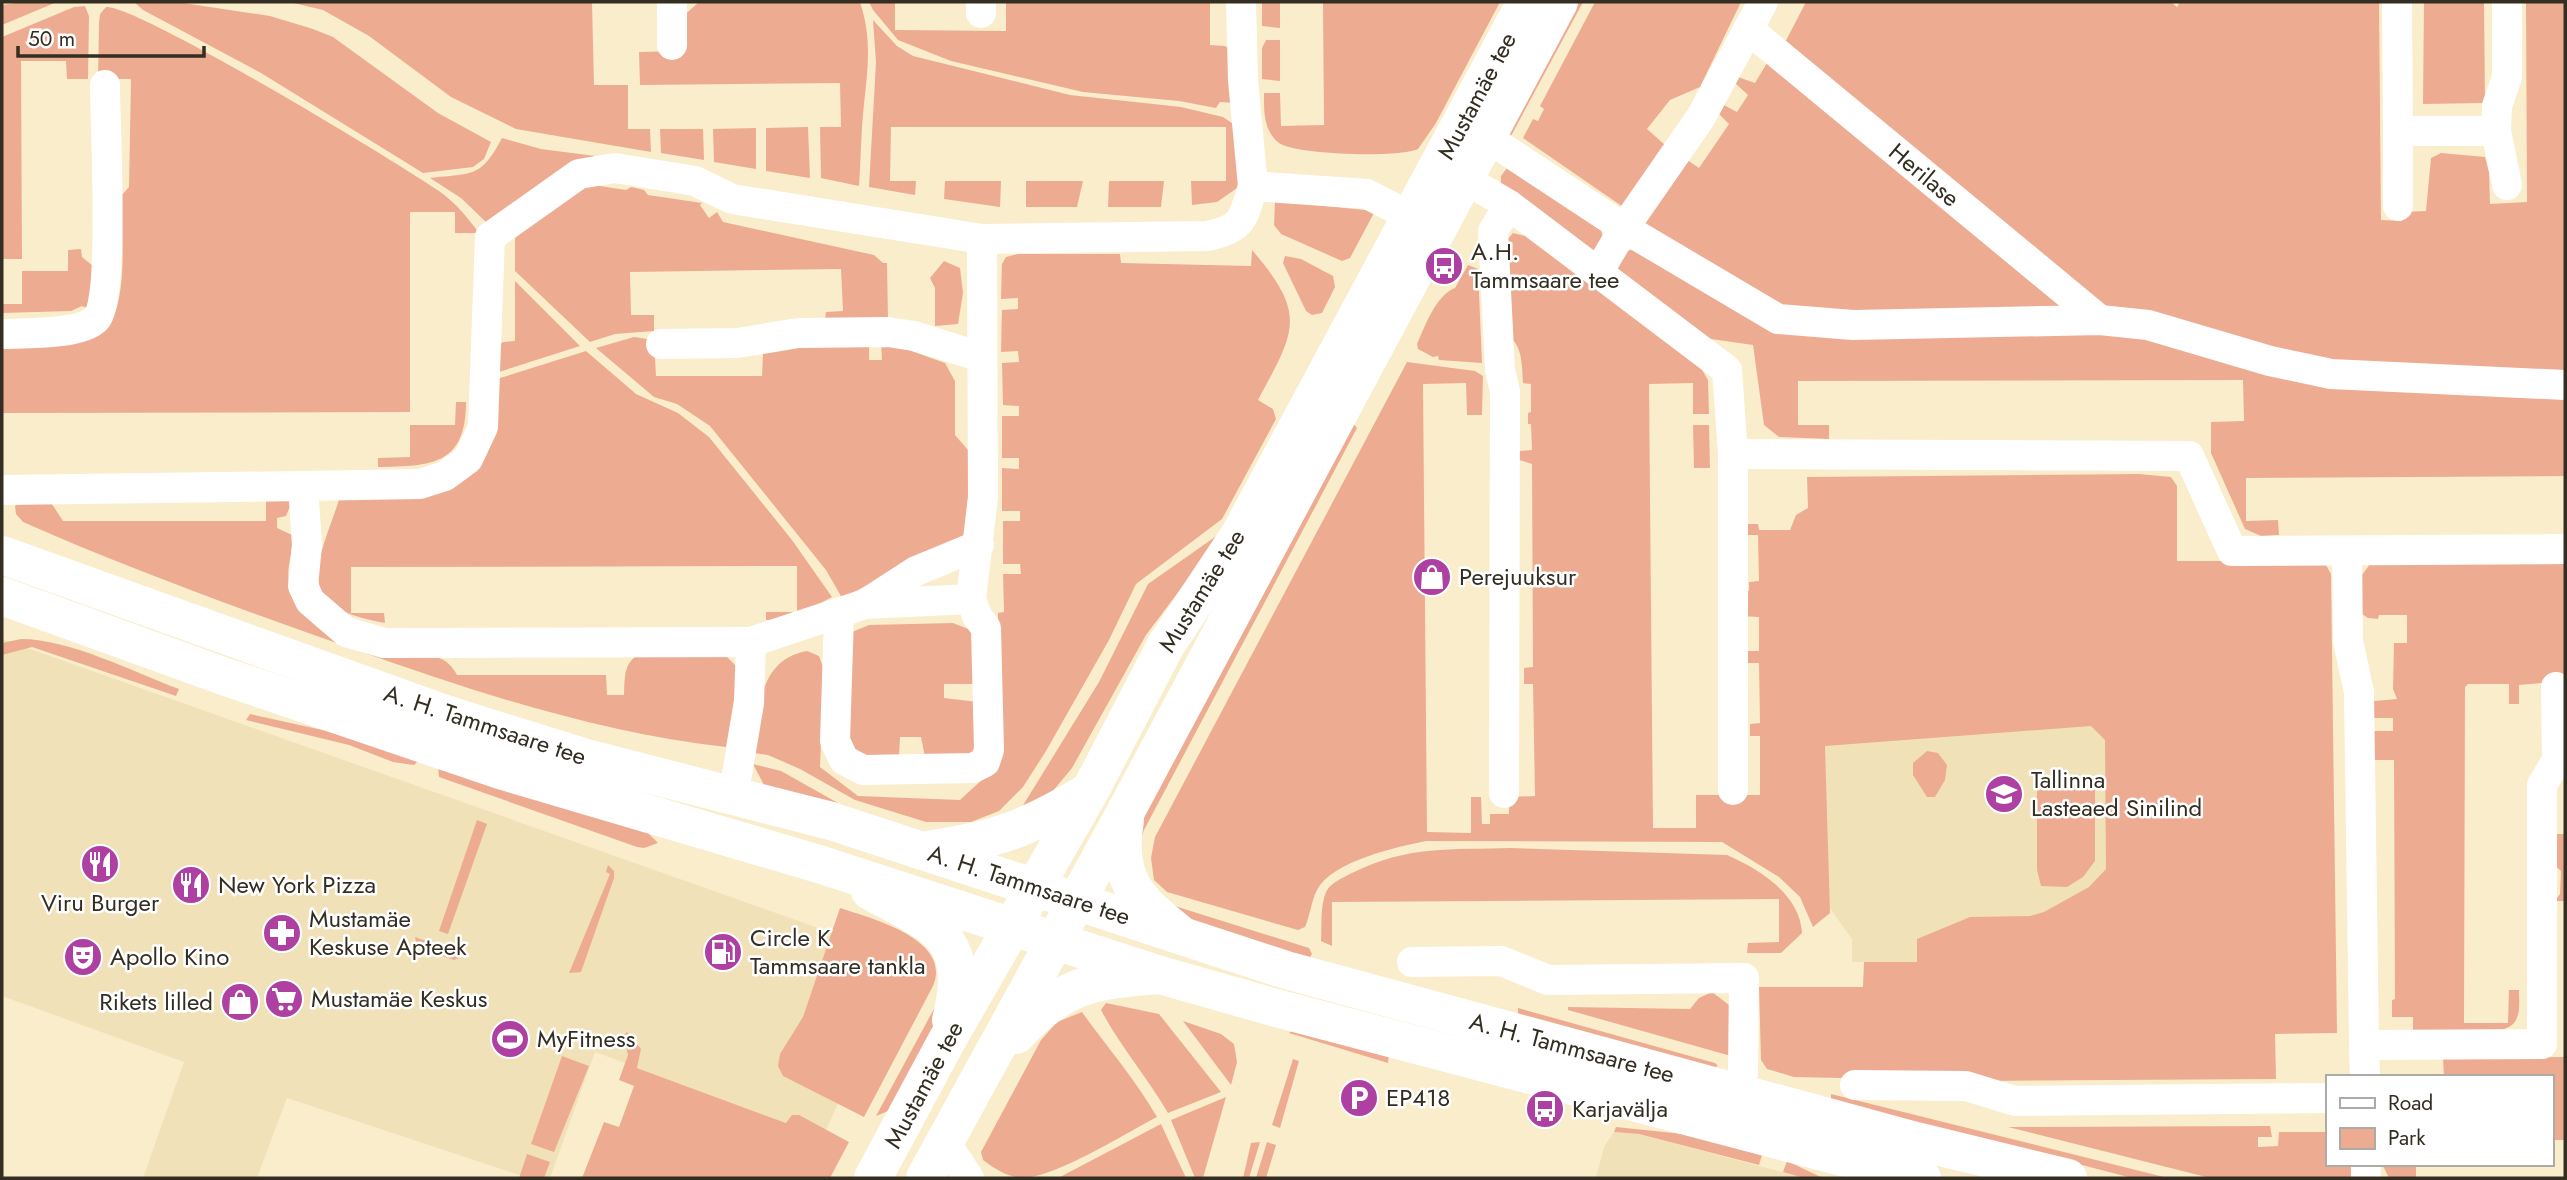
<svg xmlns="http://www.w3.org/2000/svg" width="2567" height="1180" font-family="Jost,sans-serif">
	<rect width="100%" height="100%" fill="#faedcb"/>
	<g fill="#f1e1b8">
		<path d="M2233 623 2238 941 1917 940V962H1852V939L1773 829V760Z"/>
		<path d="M2 639 903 958 823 1137 595 1052 550 1178H528L287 1098 257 1178H143L184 1062 2 996Z"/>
		<path d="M1614 1132 1639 1134 1804 1178H1596L1604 1147Z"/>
	</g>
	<g fill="#edac92">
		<path d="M23 2H57L2 25V5Z"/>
		<path d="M134 2H177L270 16 313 29 333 37 438 113 491 142 484 159 473 167 423 173 261 73 143 10Z"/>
		<path d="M289 2H592L594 85H628V129H650L651 152 516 129 451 97 369 36 323 10Z"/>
		<path d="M699 2H860C872 38 868 67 864 104 861 131 861 159 859 186L821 178 820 127H841L840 83 640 85 639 52 682 51 681 18Z"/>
		<path d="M869 2H895V30L1006 31V2H1210V45L1225 46 1232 51 1235 103 1220 102 1216 108 1179 101 1083 92 951 61 898 40 873 10Z"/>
		<path d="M1262 2H1280V28L1262 26Z"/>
		<path d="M1323 2H1500L1436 123 1418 149C1400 158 1295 155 1279 143 1263 130 1264 111 1264 93H1280L1281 126 1324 125Z"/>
		<path d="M1577 2H1583L1511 136 1509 131Z"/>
		<path d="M1595 2H1741L1700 87 1670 100 1647 129 1665 145 1626 209 1523 138 1533 119 1538 121 1544 109 1540 106Z"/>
		<path d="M1806 2H2171L2177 7 2180 2H2379L2381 220 2402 221 2403 212 2426 211 2431 158 2441 153 2485 157 2489 172 2490 204 2527 202 2526 2H2565V376L2327 364 2105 314 1781 50Z"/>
		<path d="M2424 2H2484L2485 103 2423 104Z"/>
		<path d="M85 6 89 16 88 79H67L66 61H21L22 259H2V37L74 7Z"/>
		<path d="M106 7C136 4 399 163 439 191 456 203 467 217 479 233H455V212H410V412L2 413V344C29 341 68 343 93 336 133 325 121 229 121 196L129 187 131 79H98L99 23 100 14Z"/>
		<path d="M873 20 897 46 913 56 1070 95 1181 107 1223 117 1239 128 1240 186 1217 202 1192 205 1191 181H1226V127H891L890 181H916L915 195 869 187 876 62Z"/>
		<path d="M1266 40H1280V81L1262 79V48Z"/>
		<path d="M1770 58 2063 301 2061 310 1851 317 1775 305 1642 222 1686 159 1699 168 1729 124 1717 112 1722 104 1737 112 1748 95 1735 83 1738 77 1755 83Z"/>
		<path d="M808 127 810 178 766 171V128Z"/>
		<path d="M756 128V169L714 162 713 129Z"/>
		<path d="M660 129H703L704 160 661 153Z"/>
		<path d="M502 138 541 149 595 156 494 223 486 222 461 198 430 178C473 173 481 178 502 138Z"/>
		<path d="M1507 168 1601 230 1603 238 1595 250 1591 251 1501 184V176Z"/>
		<path d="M945 181H1001L1000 207 944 199Z"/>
		<path d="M1026 181H1083L1077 207H1026Z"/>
		<path d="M1109 181H1164L1161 207H1108Z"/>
		<path d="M580 183 626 190 631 187 644 190 648 195 702 203 700 205 709 218 717 212 723 222 874 255 883 263H887L888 318 825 320 826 312 843 311 841 269 630 272 631 315H654V331L615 334 590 342 515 271V238Z"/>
		<path d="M1275 201 1375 211 1350 258 1342 261 1281 234 1274 225Z"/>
		<path d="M1513 233 1529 237 1701 368 1708 380 1709 414H1693V383L1649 384 1653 828H1696V795H1760V736H1750V724L1760 723 1759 663H1745L1744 651H1759V617L1740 616V591H1749V582L1759 581 1758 535H1748V524H1758L1759 530H1790L1796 515 1808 508 1807 477 2139 474 2171 477 2177 486V561H2314L2326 565 2331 574 2337 1033 2275 1034 2276 1079 1975 1081 1794 1077 1767 1069 1761 1060 1759 987H1863L1864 962H1917V939L1970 917 2030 916 2044 912 2089 887 2106 869 2105 740 2091 726 1825 746 1830 913 1813 927 1800 897 1779 877 1722 842 1426 841C1397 847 1332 861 1317 890 1311 902 1310 916 1305 927L1298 930 1167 892 1154 880 1151 858 1155 837 1407 362 1475 371 1483 376 1482 415H1467L1466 383 1423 384 1427 832 1471 833V797H1481L1482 824H1490V814H1509V797L1535 796 1533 684H1524V668L1533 667 1532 464 1513 458 1520 451 1532 450 1531 424H1528V413L1531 412V384L1523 383C1522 369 1523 350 1512 339L1506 241Z"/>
		<path d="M81 249 82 257 93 266 87 308 82 306 71 311 2 313V304H22V271H68V250Z"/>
		<path d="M1633 249 1766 322 2090 327 2565 396V476L2246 478V521L2278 520 2279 535 2261 536 2245 529 2211 453V422L2244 421 2243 380 1798 381V425H1829V439L1779 437 1764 425 1753 345 1711 339 1696 333 1618 274V267L1628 251Z"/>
		<path d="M1252 250C1308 315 1295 331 1258 400L1273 409 1276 419 1222 519 1136 584 1109 640 1046 751 1023 787 999 811 971 822H926L855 800 800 769 768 755 754 753C759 712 757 660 807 651L819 656 824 670 820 767 858 796 960 800 998 765V613L1004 612 1003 574H1021L1020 564H1003V521H1020V511H1002V468L1019 469V458H1002V416H1019V406L1003 405 1002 363 1019 362 1018 351 1001 352 1002 310 1018 309V298L1001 299 1002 264 1006 257 1018 254H1120L1121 263 1251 266Z"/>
		<path d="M1285 256 1301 259 1333 276 1335 287 1322 313 1312 315 1306 311 1283 263Z"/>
		<path d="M944 261 960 268 963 293 958 324 935 326V288L930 278Z"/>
		<path d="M1468 265 1478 269 1482 363 1439 360 1438 356 1433 357 1418 349 1417 344C1425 326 1436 295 1455 288Z"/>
		<path d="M515 281 580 346 499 372 497 347 503 342 515 341Z"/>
		<path d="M634 337 654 340 656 376H762L763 354 773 347 874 340V347H869V360H882L881 340 945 363 955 381V435L974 457 971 534 842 598 826 570 710 426 677 404 654 397 596 348Z"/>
		<path d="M586 351 636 394 678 413 709 437 792 540 832 597 790 619 766 620V612H797V566L351 567V613H384L385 623C289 607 318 564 340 497L474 472C501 441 494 417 497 379Z"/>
		<path d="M456 402H466C466 466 430 466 378 467V458L410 457V425H455Z"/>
		<path d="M1353 423 1357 428 1144 830 1133 861 1134 836Z"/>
		<path d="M1693 425H1709L1710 468H1694Z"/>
		<path d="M266 495 288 500 291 504 286 516 277 518V528L292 535C294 551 286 567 289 582 300 625 339 647 381 654 409 658 442 645 457 675H606L607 695H624C625 677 623 661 642 653L726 656 737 667 738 676 726 747C599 733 475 692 356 650 243 610 132 570 23 522L16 514 15 506 22 499 48 498 63 521H266Z"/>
		<path d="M1225 530 1146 635 1072 768 1047 798 1022 807 1099 682 1148 584Z"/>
		<path d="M2565 560V681L2519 685V704H2509V684H2468L2465 687 2464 1023H2508L2509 990H2519C2519 1000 2521 1014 2514 1023 2503 1038 2433 1035 2413 1036V1017H2392V1000L2395 999 2394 760H2374V731H2393V718H2374V701L2397 699 2393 689 2394 643H2407V615H2379L2378 619 2368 618 2362 614 2359 579 2370 564Z"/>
		<path d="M953 623 973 631 977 684H944V698L978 702 977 754 925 757 921 737H900L899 756C889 756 864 760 856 751 835 729 850 661 852 632L869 625Z"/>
		<path d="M21 639C70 639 133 672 179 689L176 696 32 647 2 655V643Z"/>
		<path d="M250 714 359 738 419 760 414 765 393 762 349 745 246 720Z"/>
		<path d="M1927 751 1938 753 1947 765 1945 780 1935 797H1927L1913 775V763Z"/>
		<path d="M753 764 781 771 838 803 764 785Z"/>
		<path d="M438 765 645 830 658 843 644 848 637 847 439 777Z"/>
		<path d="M2095 780V861L2083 877 2067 887 2041 886 2037 870V781Z"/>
		<path d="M477 820 487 824 448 934 439 931Z"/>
		<path d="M2553 834H2565V901H2555L2560 894 2561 871 2551 862Z"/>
		<path d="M1511 848 1727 855C1759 869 1800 894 1802 933L1781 953H1747L1748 943 1779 942V899L1332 902V946L1321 941C1322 926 1320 906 1326 892 1331 882 1343 878 1352 873 1408 845 1451 850 1511 848Z"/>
		<path d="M608 865 614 871V878L581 972 569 973 610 874 606 872Z"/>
		<path d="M1162 902 1309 948 1312 954 1308 960 1188 921Z"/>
		<path d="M840 908C870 918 953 939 933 986L864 1117 783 1076 778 1066 780 1054 803 1017Z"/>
		<path d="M415 937 461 954 459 958 454 960 417 947Z"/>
		<path d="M949 981 946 1005 888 1111 876 1116Z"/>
		<path d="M1712 992 1729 1005 1731 1056 1568 1010V1007L1690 1009 1699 998Z"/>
		<path d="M1106 1003 1159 1014 1221 1092 1168 1113C1147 1077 1120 1046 1101 1010Z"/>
		<path d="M1518 1008 1715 1063 1718 1066 1713 1068 1518 1018Z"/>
		<path d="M1082 1012C1107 1047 1135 1079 1157 1117 1126 1133 1055 1178 1022 1178 1007 1177 995 1169 983 1160L981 1152 1041 1040 1057 1022Z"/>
		<path d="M1183 1021 1221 1034 1234 1044 1237 1062 1231 1085Z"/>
		<path d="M1293 1029 1389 1054 1388 1063 1289 1033Z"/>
		<path d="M627 1032 641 1049 637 1068 786 1123 792 1115H799L849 1142 830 1178H582L604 1122 619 1127 634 1086 619 1080 628 1055 624 1035Z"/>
		<path d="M562 1056 589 1066 554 1152 531 1144Z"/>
		<path d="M2565 1057V1140H2551V1077H2444L2443 1058Z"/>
		<path d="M1293 1059 1299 1061 1280 1128 1272 1125Z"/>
		<path d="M1831 1094 2168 1178H2132L1831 1100Z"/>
		<path d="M1226 1097 1203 1178H1195L1171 1120Z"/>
		<path d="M1161 1124 1186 1178H1058Z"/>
		<path d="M2270 1126 2272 1137H2258V1147L2278 1146 2279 1132H2327V1164H2352V1178H2210L2008 1127Z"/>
		<path d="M1616 1127 1683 1134 1762 1155 1759 1165 1639 1134 1614 1132Z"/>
		<path d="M1260 1142 1249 1178H1243L1251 1143Z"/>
		<path d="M1267 1142 1276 1145 1266 1178H1256Z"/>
		<path d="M527 1154 550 1162 544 1178H519Z"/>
		<path d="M1787 1161 1823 1178H1804L1783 1172Z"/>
		<path d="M2382 1164H2416V1178H2389Z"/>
	</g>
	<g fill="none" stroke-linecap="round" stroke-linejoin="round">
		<g stroke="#fff" stroke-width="30">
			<path d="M672 2V45"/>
			<path d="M1241 2 1243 80 1253 186 1367 194 1431 227"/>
			<path d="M2397 2 2398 131H2496L2497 106 2507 77V2"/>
			<path d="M981 13V2"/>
			<path d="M1748 29 2100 320"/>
			<path d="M2398 131V206"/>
			<path d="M2496 131 2507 185"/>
			<path d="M982 239 1207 236C1243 229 1243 219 1253 186"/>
			<path d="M1599 271 1624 228 1701 117 1763 2"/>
			<path d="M2 334C23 333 81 335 96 319 115 299 105 122 105 85"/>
			<path d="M661 344 738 343 798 333 888 332 914 336 981 357"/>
			<path d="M1733 454 2189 456 2232 551 2565 549"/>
			<path d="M303 486 420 484 445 476 468 459 483 427 490 237 579 174 615 168 695 181 732 199 982 239 983 497 971 599 865 604 751 642 749 703 733 798"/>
			<path d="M2 490 303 486 307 545 303 586 310 601 346 632 384 643 751 642"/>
			<path d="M2347 551 2348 641 2359 692 2364 1045"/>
			<path d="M868 602 916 571 979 545"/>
			<path d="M839 615 835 741 844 760 863 770 973 768 985 762 989 750 986 628 977 616 971 599"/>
			<path d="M1733 790V454L1727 370 1509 205 1463 178 1451 144 1486 137 1624 228 1778 319 1853 325 2100 320 2148 325 2270 361 2331 374 2565 385"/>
			<path d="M1504 793 1505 391 1500 370 1493 231 1509 205"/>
			<path d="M1412 962 1501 961 1548 980 1744 978 1743 1073 1740 1093"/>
			<path d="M2365 1077 2364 1045 2542 1044V785L2557 760 2556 687"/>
			<path d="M1855 1085 1966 1086 2015 1101 2327 1098"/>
			<path d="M945 1142 969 1178"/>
			<path d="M2366 1164V1178"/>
		</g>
		<g stroke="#fff" stroke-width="38">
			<path d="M1125 820C1115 879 1136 899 1180 934"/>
			<path d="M926 850C996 840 1027 829 1088 792"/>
			<path d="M870 891C935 926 972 936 951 1020"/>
			<path d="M1016 1035C1063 984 1093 980 1160 975"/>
			<path d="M873 1178 946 1042 1090 791 1166 645 1240 534 1526 2"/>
			<path d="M925 1178 1126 811 1559 2"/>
		</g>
		<g stroke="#fff" stroke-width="38">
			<path d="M2 555 445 714 586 758 831 821 1286 970 1916 1141 2068 1178"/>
			<path d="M2 596 223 676 500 770 822 865 1160 975 1276 1008 1922 1178"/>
		</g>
	</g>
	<defs>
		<symbol id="bus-disc" viewBox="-11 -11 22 22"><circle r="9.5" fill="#ad40a0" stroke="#fff"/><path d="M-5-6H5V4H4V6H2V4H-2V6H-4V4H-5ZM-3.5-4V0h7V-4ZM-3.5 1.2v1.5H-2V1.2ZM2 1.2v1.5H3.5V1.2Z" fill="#fff"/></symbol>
		<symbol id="shop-disc" viewBox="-11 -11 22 22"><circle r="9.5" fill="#ad40a0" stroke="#fff"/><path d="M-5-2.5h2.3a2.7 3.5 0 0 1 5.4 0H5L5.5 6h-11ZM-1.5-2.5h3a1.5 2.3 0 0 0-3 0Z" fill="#fff"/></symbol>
		<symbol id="school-disc" viewBox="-11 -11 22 22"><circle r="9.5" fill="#ad40a0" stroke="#fff"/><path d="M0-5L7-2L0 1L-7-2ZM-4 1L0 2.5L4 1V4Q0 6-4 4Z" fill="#fff"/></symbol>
		<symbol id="restaurant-disc" viewBox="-11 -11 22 22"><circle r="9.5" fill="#ad40a0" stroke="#fff"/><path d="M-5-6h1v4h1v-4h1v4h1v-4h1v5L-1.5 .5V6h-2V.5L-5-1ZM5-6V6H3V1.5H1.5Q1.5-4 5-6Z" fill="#fff"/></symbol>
		<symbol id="pharmacy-disc" viewBox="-11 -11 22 22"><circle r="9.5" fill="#ad40a0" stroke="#fff"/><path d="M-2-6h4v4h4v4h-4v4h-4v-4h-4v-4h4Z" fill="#fff"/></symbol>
		<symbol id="fuel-disc" viewBox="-11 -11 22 22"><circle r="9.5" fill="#ad40a0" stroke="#fff"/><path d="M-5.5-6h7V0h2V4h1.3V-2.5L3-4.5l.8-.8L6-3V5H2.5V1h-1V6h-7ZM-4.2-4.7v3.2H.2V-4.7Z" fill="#fff"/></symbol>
		<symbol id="theatre-disc" viewBox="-11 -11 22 22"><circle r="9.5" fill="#ad40a0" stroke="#fff"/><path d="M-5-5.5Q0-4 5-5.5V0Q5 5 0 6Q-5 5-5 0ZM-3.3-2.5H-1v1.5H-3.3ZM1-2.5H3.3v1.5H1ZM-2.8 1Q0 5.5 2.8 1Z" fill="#fff"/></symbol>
		<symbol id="supermarket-disc" viewBox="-11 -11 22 22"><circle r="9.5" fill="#ad40a0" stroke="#fff"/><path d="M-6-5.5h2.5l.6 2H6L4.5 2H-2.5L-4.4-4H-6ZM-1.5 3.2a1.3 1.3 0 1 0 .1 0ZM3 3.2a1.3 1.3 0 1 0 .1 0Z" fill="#fff"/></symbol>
		<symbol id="stadium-disc" viewBox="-11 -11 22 22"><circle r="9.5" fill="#ad40a0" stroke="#fff"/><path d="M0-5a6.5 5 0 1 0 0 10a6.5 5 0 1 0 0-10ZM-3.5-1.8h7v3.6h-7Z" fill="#fff"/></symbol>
		<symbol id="parking-disc" viewBox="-11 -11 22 22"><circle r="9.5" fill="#ad40a0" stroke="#fff"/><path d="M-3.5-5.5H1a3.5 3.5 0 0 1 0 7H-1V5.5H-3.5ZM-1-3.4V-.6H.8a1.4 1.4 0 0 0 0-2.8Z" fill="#fff"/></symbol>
	</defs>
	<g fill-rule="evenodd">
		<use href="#bus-disc" x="1422" y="244" width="44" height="44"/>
		<use href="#shop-disc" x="1410" y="555" width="44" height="44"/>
		<use href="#school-disc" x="1982" y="772" width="44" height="44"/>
		<use href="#restaurant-disc" x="78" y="842" width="44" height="44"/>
		<use href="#restaurant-disc" x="169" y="863" width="44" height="44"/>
		<use href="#pharmacy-disc" x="260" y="911" width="44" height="44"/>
		<use href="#fuel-disc" x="701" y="930" width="44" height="44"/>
		<use href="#theatre-disc" x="61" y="935" width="44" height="44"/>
		<use href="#supermarket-disc" x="262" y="977" width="44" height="44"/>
		<use href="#shop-disc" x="218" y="980" width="44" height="44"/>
		<use href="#stadium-disc" x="488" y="1017" width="44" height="44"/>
		<use href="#parking-disc" x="1337" y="1076" width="44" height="44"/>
		<use href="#bus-disc" x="1523" y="1087" width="44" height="44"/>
	</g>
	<g text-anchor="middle" stroke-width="5" stroke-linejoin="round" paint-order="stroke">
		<g font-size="24" fill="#332e21" stroke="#fff">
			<text transform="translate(1477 96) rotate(-62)" y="8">Mustamäe tee</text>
			<text transform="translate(1924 175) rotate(40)" y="8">Herilase</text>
			<text transform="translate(1202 591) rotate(-58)" y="8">Mustamäe tee</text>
			<text transform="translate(485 725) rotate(18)" y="8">A. H. Tammsaare tee</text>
			<text transform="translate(1029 885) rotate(18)" y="8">A. H. Tammsaare tee</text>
			<text transform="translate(1572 1048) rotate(15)" y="8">A. H. Tammsaare tee</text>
			<text transform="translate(924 1085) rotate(-62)" y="8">Mustamäe tee</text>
		</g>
		<g font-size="24" fill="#332e21" stroke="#fff" text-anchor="start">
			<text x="1471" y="260">A.H.<tspan x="1471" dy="28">Tammsaare tee</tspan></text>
			<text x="1459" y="585">Perejuuksur</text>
			<text x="2031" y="788">Tallinna<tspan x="2031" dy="28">Lasteaed Sinilind</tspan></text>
			<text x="218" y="893">New York Pizza</text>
			<text x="100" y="911" text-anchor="middle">Viru Burger</text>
			<text x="309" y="927">Mustamäe<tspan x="309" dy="28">Keskuse Apteek</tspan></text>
			<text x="750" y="946">Circle K<tspan x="750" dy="28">Tammsaare tankla</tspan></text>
			<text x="110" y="965">Apollo Kino</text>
			<text x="311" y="1007">Mustamäe Keskus</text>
			<text x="213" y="1010" text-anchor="end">Rikets lilled</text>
			<text x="537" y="1047">MyFitness</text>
			<text x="1386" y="1106">EP418</text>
			<text x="1572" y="1117">Karjavälja</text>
		</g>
	</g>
	<rect width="2567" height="1180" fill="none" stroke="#332e21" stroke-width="7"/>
	<rect x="2326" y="1075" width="228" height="91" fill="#ffffff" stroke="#adaba6" stroke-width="2"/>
	<rect x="2340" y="1098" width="35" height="10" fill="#ffffff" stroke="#adaba6" stroke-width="2"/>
	<text x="2388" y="1110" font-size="21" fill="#332e21">Road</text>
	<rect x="2340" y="1128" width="35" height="21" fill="#edac92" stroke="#adaba6" stroke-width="2"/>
	<text x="2388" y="1145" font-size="21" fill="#332e21">Park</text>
	<path d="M18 46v10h186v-10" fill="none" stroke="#332e21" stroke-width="3.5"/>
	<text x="28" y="46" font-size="21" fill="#332e21" stroke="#ffffff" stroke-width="5" paint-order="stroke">50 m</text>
</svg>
